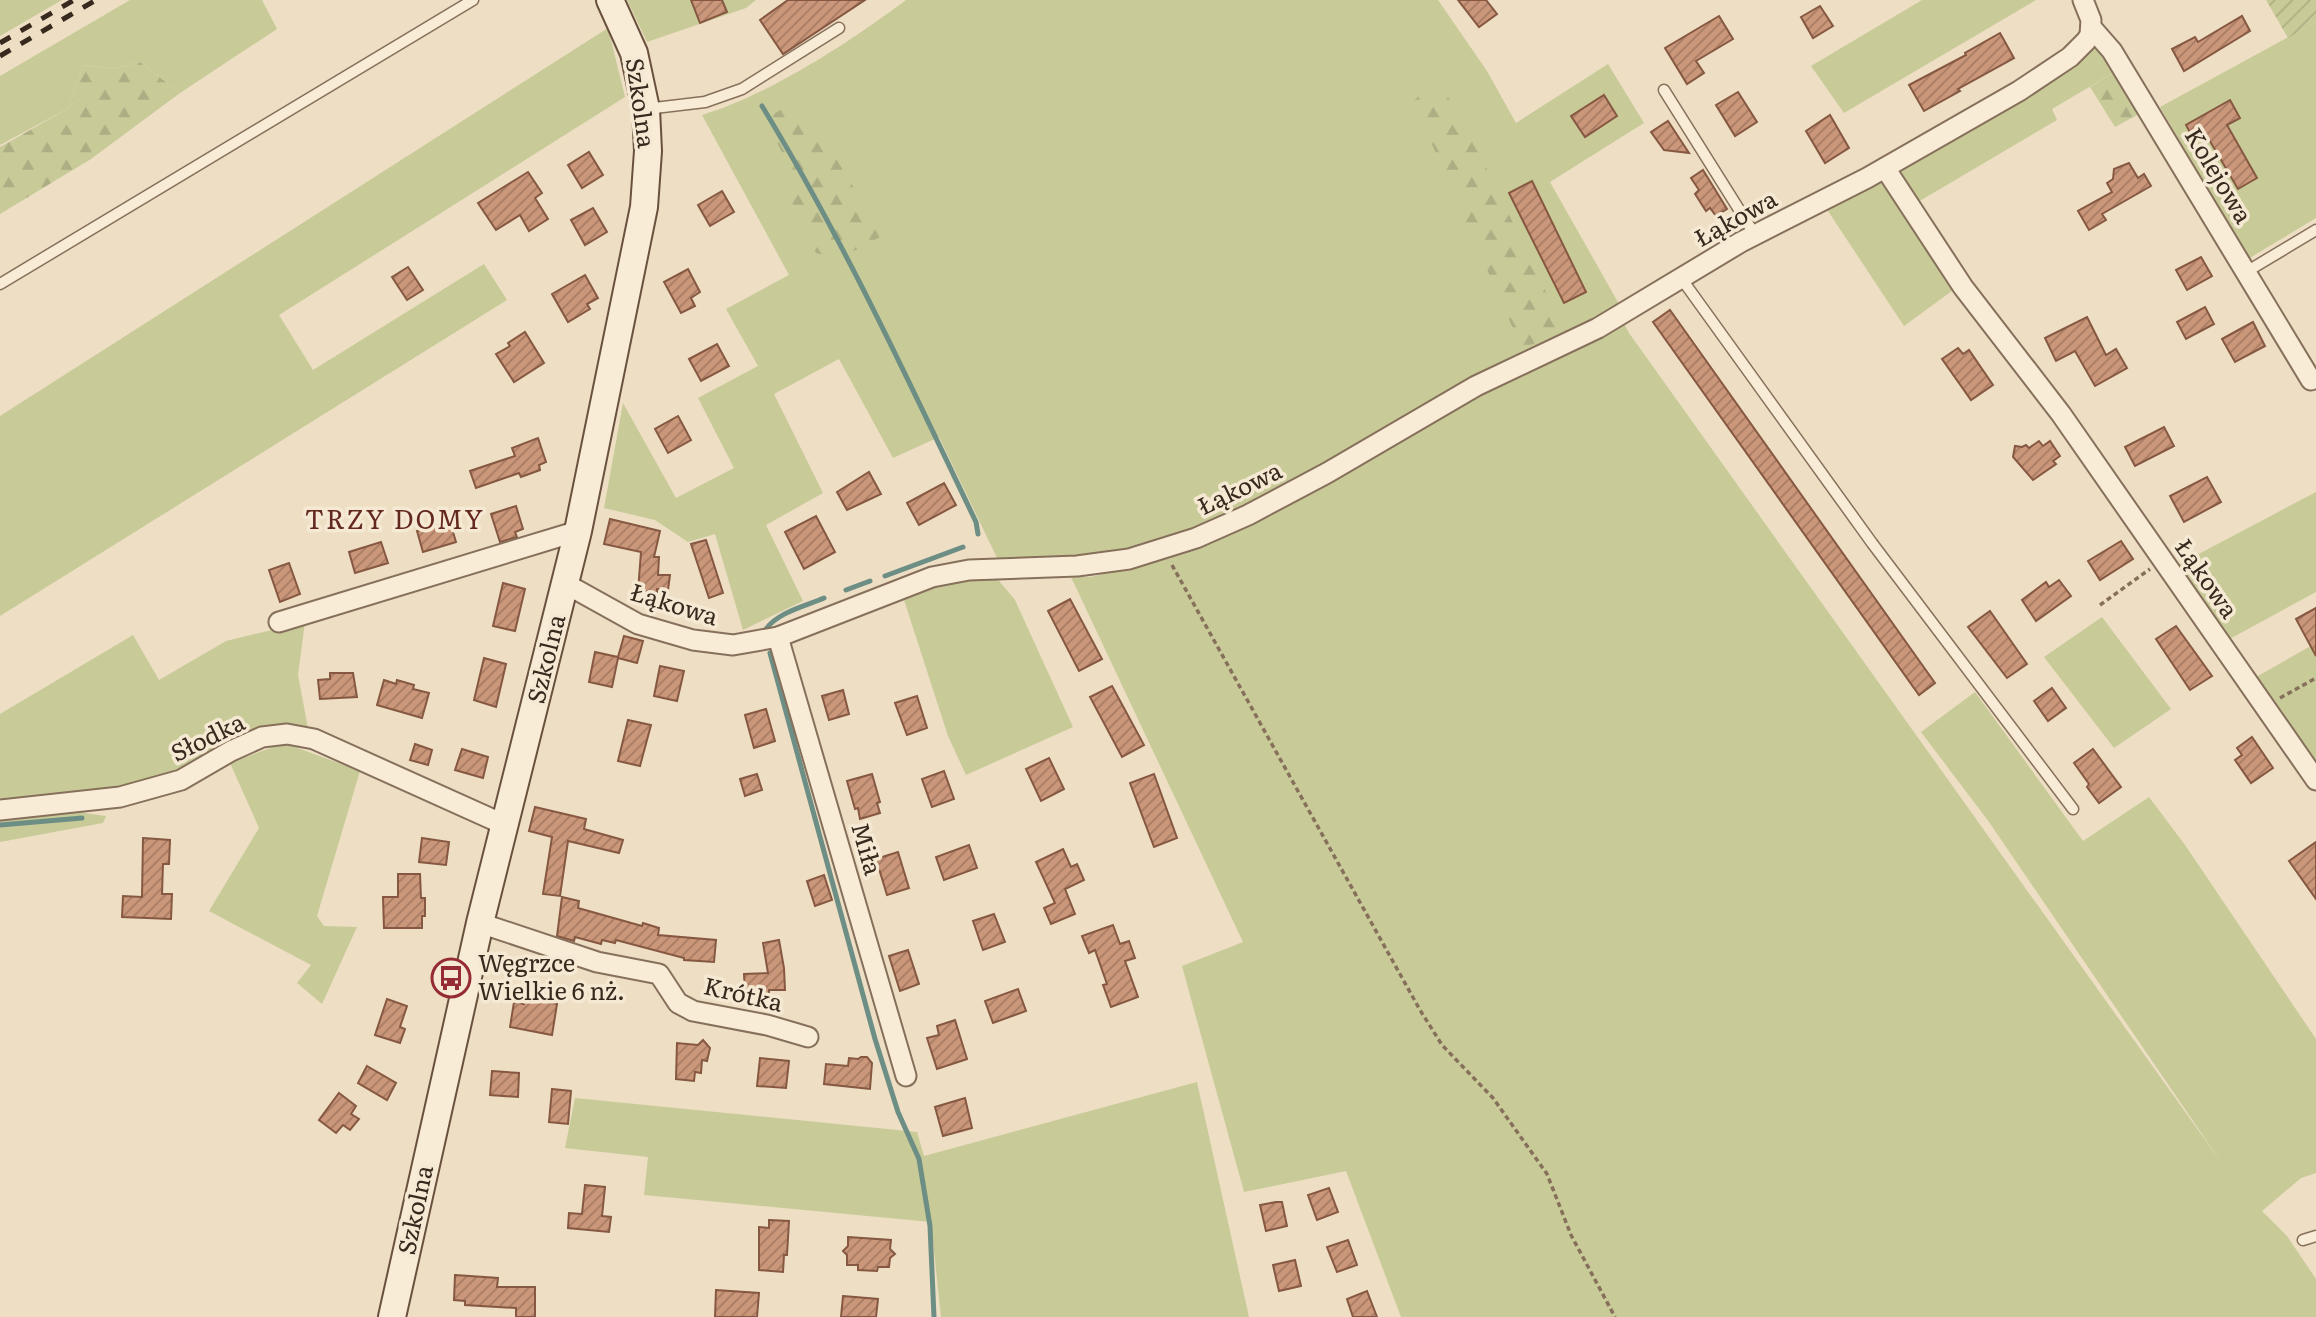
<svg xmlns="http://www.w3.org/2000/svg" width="2316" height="1317" font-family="Literata,serif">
	<defs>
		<pattern id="forest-firs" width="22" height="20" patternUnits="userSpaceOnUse" patternTransform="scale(1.75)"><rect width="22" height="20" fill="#c8cb98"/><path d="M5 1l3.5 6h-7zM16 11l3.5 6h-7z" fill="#adae83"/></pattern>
		<pattern id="garden-furrows" width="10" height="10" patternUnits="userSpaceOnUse" patternTransform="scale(1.75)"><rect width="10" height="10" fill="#c8cb98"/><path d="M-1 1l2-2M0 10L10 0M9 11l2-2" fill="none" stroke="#adae83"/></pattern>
		<pattern id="building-hatch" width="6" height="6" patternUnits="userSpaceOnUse" patternTransform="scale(1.75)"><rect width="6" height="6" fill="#cb977a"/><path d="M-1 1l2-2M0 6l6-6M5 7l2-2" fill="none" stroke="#a67b63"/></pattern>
	</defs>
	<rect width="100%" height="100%" fill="#eddec4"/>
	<g fill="#c8cb98">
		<path d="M0 0H62L0 36Z"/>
		<path d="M130 0H262L277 29 180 93 140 62 112 69 83 65 69 108 0 145V76Z"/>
		<path d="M627 0H756L746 8 647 42Z"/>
		<path d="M906 0H1438L1487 71 1516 123 1608 64 1644 123 1550 182 1619 304 1615 307 1629 333 2221 1162 1989 822 1921 732 1975 692 2083 841 2149 797 2185 845 2316 1039V1173L2301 1178 2262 1211 2287 1236 2316 1279V1317H1401L1346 1171 1244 1192 1182 966 1243 942 1071 577H1090L1127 569 1101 553 998 560 939 437 893 458 839 359 774 394 823 493 766 525 803 601 743 630 715 534 688 542 655 520 604 508 623 403 676 498 734 468 698 398 758 366 726 309 789 275 702 115C769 95 850 42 906 0Z"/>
		<path d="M1922 0H2036L1844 113 1811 66Z"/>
		<path d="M2316 22V218L2248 259 2160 107Z"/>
		<path d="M608 28 625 97 279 315 313 370 484 264 507 300 0 616V416Z"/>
		<path d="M2097 43 2113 73 2052 109 2057 120 1918 202 1898 177 1902 165 2047 83 2077 64Z"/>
		<path d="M1872 181 1885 183 1956 288 1904 326 1826 208Z"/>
		<path d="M2316 492V592L2226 641 2174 567Z"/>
		<path d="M995 576 1015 600 1073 727 966 775 948 736 904 600 945 582Z"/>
		<path d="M2102 617 2171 709 2114 748 2044 657Z"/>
		<path d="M305 622 298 675 308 728 301 726 244 735 155 785 0 803V714L133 635 159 680 226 641Z"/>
		<path d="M2316 643V769L2251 680Z"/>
		<path d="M284 743 360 771 317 916 324 926 357 927 322 1004 297 983 311 965 209 911 259 828 230 763Z"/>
		<path d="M77 812 106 816 103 823 0 842V817Z"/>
		<path d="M1197 1082 1249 1317H941L931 1222 644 1195 648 1157 565 1148 575 1098 917 1132 924 1156Z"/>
	</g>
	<g fill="url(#forest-firs)">
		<path d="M140 62 180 93 91 159 0 214V147L69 108 83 65 112 69Z"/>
		<path d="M2113 73 2139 114 2115 127 2090 87Z"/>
		<path d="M1436 83 1460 112 1564 330 1522 349 1413 101Z"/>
		<path d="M787 106 823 131 880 237 839 259 816 253 790 199 797 182 765 119Z"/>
	</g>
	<path fill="url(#garden-furrows)" d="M2266 0H2316V22L2288 38Z"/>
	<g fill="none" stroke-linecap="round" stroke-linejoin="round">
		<g stroke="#6d8e84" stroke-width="5">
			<path d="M762 106C843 239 909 382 976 522L978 534"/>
			<path d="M885 576 963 547"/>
			<path d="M846 590 870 581"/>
			<path d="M766 629C778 612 806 606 824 598"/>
			<path d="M770 653 875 1039 898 1112 919 1159 930 1226 934 1317"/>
			<path d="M0 825 82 818"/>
		</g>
	</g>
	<g fill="url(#building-hatch)" stroke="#865841" stroke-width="2">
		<path d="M691 0H722L727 12 700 23Z"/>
		<path d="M788 0H865L783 54 760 20Z"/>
		<path d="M1458 0H1486L1497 14 1479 27Z"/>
		<path d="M1820 6 1833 26 1813 38 1801 17Z"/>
		<path d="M1719 16 1733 39 1696 61 1704 73 1687 84 1665 48Z"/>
		<path d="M2242 16 2250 31 2184 71 2172 49 2195 37 2198 42Z"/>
		<path d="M2000 33 2014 58 1958 89 1960 91 1924 111 1909 85 1966 55 1965 53Z"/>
		<path d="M1738 92 1757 122 1735 136 1716 105Z"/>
		<path d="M1604 95 1617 116 1585 137 1571 116Z"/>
		<path d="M2230 100 2240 118 2227 125 2257 178 2238 189 2207 136 2195 142 2186 125Z"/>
		<path d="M1830 115 1849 148 1825 163 1806 131Z"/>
		<path d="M1668 121 1689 153 1664 150 1651 132Z"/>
		<path d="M589 152 603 175 582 188 568 165Z"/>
		<path d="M2129 163 2138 178 2144 174 2151 186 2102 214 2106 220 2089 230 2078 211 2112 192 2107 183 2113 179 2114 169Z"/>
		<path d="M1703 170 1727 209 1716 216 1710 208 1706 211 1695 194 1699 190 1691 178Z"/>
		<path d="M528 172 542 193 535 198 548 219 529 231 520 215 496 230 478 203Z"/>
		<path d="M1532 181 1586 292 1564 303 1509 193Z"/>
		<path d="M722 191 734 212 710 226 698 205Z"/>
		<path d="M593 208 607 232 585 245 571 220Z"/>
		<path d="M2201 257 2212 276 2187 290 2176 270Z"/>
		<path d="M408 267 423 290 407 300 392 277Z"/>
		<path d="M688 269 700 292 691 298 695 306 681 313 664 282Z"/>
		<path d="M585 275 598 298 587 304 590 309 568 322 552 294Z"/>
		<path d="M2205 307 2214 324 2186 339 2177 322Z"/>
		<path d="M1670 310 1935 683 1919 695 1653 322Z"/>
		<path d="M2087 317 2106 355 2116 349 2127 368 2095 386 2075 351 2056 361 2045 338Z"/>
		<path d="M2253 322 2265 346 2235 362 2222 339Z"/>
		<path d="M525 332 544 363 514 382 496 354 510 346 508 343Z"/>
		<path d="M717 344 729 366 701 381 689 359Z"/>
		<path d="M1958 348 1963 354 1969 350 1993 385 1971 400 1942 359Z"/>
		<path d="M678 416 691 440 668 453 655 429Z"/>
		<path d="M2164 427 2174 446 2135 466 2125 447Z"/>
		<path d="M538 438 546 462 539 465 540 470 521 477 519 473 476 488 470 471 515 456 512 448Z"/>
		<path d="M2039 441 2043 446 2050 441 2060 456 2053 461 2056 464 2033 480 2013 457 2015 446 2022 447 2026 445 2029 448Z"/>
		<path d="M869 472 881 494 847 510 837 492Z"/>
		<path d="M2207 477 2221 502 2184 522 2170 496Z"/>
		<path d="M944 483 956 505 919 525 907 503Z"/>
		<path d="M516 506 523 529 515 532 517 537 500 542 491 514Z"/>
		<path d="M816 516 835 552 804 569 785 532Z"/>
		<path d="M610 519 660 531 654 557H659L658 575H670L668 590 657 589V592L638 591 641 552 604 544Z"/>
		<path d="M450 522 456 542 423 552 417 531Z"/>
		<path d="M706 540 723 593 709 598 691 544Z"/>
		<path d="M2121 541 2133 559 2100 580 2088 561Z"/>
		<path d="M381 542 388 563 355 573 349 552Z"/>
		<path d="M289 563 300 594 280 602 269 570Z"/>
		<path d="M2059 580 2071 596 2036 621 2022 600 2046 582 2049 587Z"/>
		<path d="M503 583 525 589 515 631 493 626Z"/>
		<path d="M1070 599 1102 659 1079 671 1048 611Z"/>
		<path d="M2316 608V656L2296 619Z"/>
		<path d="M1990 611 2027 664 2007 678 1968 627Z"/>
		<path d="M2176 626 2212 676 2190 690 2156 639Z"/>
		<path d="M624 636 643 641 637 663 618 658 612 687 589 682 595 652 618 657Z"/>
		<path d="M484 658 506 664 496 707 474 700Z"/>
		<path d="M660 666 684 671 677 701 654 696Z"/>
		<path d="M330 673H353L357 697 320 699 318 680 330 679Z"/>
		<path d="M384 680 396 684 397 680 414 685 413 689 429 693 422 718 377 705Z"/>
		<path d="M1112 686 1144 745 1122 757 1090 697Z"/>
		<path d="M2052 688 2066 708 2048 721 2034 701Z"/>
		<path d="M843 690 849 714 829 720 822 696Z"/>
		<path d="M917 696 927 728 907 735 895 703Z"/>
		<path d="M766 709 775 741 754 748 745 715Z"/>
		<path d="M628 720 651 725 640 766 618 761Z"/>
		<path d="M2252 737 2273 768 2251 783 2235 760 2242 755 2237 748Z"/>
		<path d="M415 744 432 750 428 765 410 760Z"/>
		<path d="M462 749 488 757 483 778 455 770Z"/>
		<path d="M2093 749 2121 787 2099 803 2087 787 2089 784 2074 763Z"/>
		<path d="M1049 758 1064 789 1041 801 1026 769Z"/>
		<path d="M944 771 954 799 932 807 922 779Z"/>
		<path d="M757 774 762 790 745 796 740 779Z"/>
		<path d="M872 774 880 802 877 803 880 813 860 819 858 808 855 809 847 781Z"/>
		<path d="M1154 774 1177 838 1154 847 1130 783Z"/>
		<path d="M535 807 586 819 584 829 623 840 619 853 568 841 560 896 543 894 552 837 529 831Z"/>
		<path d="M143 838 170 840 169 864H163L162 894H172L171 919 122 917 123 896 142 897Z"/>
		<path d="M422 838 449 842 446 865 419 862Z"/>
		<path d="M2316 842V899L2289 861Z"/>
		<path d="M969 845 977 868 944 880 936 857Z"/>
		<path d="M1063 849 1071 867 1077 864 1084 880 1065 889 1075 914 1051 924 1044 908 1055 903 1036 862Z"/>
		<path d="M898 852 909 888 887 895 876 859Z"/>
		<path d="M398 874H420L421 898H425V916H422V928H384L383 897H398Z"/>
		<path d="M824 875 832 900 815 906 807 881Z"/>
		<path d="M562 897 579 901 578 908 642 926 643 923 659 928 658 935 716 940 714 962 684 960V958L616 940 615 943 602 940 601 944 575 937 574 941 557 936Z"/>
		<path d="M994 914 1005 942 983 950 973 921Z"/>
		<path d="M1113 925 1120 944 1129 941 1135 958 1125 961 1138 997 1111 1007 1103 985 1107 984 1095 950 1089 953 1082 936Z"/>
		<path d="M779 940 784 968 785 990H769V994L745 995 744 974 768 973 763 943Z"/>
		<path d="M908 950 919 984 900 991 889 956Z"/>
		<path d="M1018 989 1026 1011 993 1023 985 1001Z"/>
		<path d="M525 998 557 1004 552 1035 510 1027 514 1002 524 1004Z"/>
		<path d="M387 999 407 1006 400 1027 405 1029 400 1043 375 1035Z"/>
		<path d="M955 1020 967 1059 937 1069 927 1038 939 1035 937 1026Z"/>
		<path d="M703 1040 710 1048 707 1061 702 1060 701 1073 695 1072 694 1081 676 1079 677 1043 698 1045Z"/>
		<path d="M861 1057H867L872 1063 870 1089 824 1084 826 1064 848 1066 849 1058 858 1059Z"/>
		<path d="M760 1058 789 1061 786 1088 757 1086Z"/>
		<path d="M367 1066 396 1083 387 1100 358 1083Z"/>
		<path d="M492 1071 519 1073 518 1097 490 1095Z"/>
		<path d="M552 1089 571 1091 568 1124 549 1122Z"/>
		<path d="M339 1093 356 1106 351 1114 359 1119 350 1130 343 1125 336 1133 319 1120Z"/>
		<path d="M965 1098 972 1128 943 1136 935 1107Z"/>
		<path d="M585 1185 605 1187 602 1216 611 1217 609 1232 568 1228 569 1213 582 1214Z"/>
		<path d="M1329 1188 1338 1212 1317 1220 1308 1195Z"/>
		<path d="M1276 1202H1282L1287 1226 1266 1231 1260 1205Z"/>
		<path d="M769 1220 789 1221 787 1255H784L783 1272 759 1270V1227L769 1228Z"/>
		<path d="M848 1237 891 1240 890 1249 895 1254 890 1258 889 1267H878L877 1271 858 1270V1265H847V1255L843 1251 848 1246Z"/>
		<path d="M1348 1240 1357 1265 1337 1272 1327 1247Z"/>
		<path d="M1295 1260 1301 1286 1279 1291 1273 1265Z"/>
		<path d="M455 1275 498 1278 497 1287H535V1317H516V1308L465 1305V1301L454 1300Z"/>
		<path d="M716 1290 759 1293 757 1317H715Z"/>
		<path d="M1367 1291 1377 1317H1353L1347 1299Z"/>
		<path d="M843 1296 878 1299 876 1317H841Z"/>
	</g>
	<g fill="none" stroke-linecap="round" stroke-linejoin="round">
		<defs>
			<g id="lane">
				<path d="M1664 90 1755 235"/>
				<path d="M646 109 705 102 742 89 839 28"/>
				<path d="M2246 272 2316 230"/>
				<path d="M1681 278 1872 543 2073 809"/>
				<path d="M0 284 473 0"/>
				<path d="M2303 1240 2316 1236"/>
			</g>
			<g id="street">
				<path d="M2091 27 2112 51 2311 380"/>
				<path d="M1885 168 1963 287 2061 414 2316 780"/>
				<path d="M566 584 638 624 693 640 733 645 778 637 932 577 969 570 1077 566 1129 559 1196 538 1248 515 1327 473 1476 386 1598 328 1741 242 1867 178 2019 91 2070 57 2086 41 2090 35 2091 20 2083 0"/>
				<path d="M279 622 578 531"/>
				<path d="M778 637 906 1076"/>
				<path d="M0 810 120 797 181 780 231 751 262 737 287 734 314 739 505 825"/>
				<path d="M480 923 597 962 659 974 678 1003 693 1011 767 1025 808 1037"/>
			</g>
			<path id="secondary" d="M392 1317 480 923 578 531 644 207 648 151 646 109 634 53 610 0"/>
		</defs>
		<use href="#lane" stroke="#87705b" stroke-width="13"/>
		<use href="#street" stroke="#87705b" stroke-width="23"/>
		<use href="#secondary" stroke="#69513e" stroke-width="30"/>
		<g stroke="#87705b" stroke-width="3.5" stroke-dasharray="5 3.5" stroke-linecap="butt">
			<path d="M1172 565 1420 1010 1442 1045 1493 1098 1547 1174 1571 1235 1615 1317"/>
			<path d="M2100 605 2150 569"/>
			<path d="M2280 698 2316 678"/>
		</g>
		<use href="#lane" stroke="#f8ecd7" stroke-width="10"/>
		<use href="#street" stroke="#f8ecd7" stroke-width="19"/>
		<use href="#secondary" stroke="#f8ecd7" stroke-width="26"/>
		<g stroke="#38291e" stroke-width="5" stroke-dasharray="12 12" stroke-linecap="butt">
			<path d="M0 43 74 0"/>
			<path d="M0 56 96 0"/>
		</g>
	</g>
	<defs>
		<symbol id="bus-ring" viewBox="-11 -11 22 22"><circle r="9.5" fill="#f5e9d3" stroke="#952c34" stroke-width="1.5"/><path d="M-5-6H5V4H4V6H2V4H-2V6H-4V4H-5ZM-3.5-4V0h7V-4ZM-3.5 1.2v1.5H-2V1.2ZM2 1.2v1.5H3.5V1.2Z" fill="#952c34"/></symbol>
	</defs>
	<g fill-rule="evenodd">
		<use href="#bus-ring" x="429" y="956" width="44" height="44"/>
	</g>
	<g text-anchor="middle" stroke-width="7" stroke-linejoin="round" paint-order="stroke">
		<g font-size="24" fill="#38291e" stroke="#f5e9d3">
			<text transform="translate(640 103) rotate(82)" y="8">Szkolna</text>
			<text transform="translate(2218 176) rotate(59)" y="8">Kolejowa</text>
			<text transform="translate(1736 219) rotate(-29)" y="8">Łąkowa</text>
			<text transform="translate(1240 489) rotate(-26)" y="8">Łąkowa</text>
			<text transform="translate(2206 579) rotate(55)" y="8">Łąkowa</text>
			<text transform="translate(674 605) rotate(17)" y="8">Łąkowa</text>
			<text transform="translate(547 659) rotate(-76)" y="8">Szkolna</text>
			<text transform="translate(208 738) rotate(-26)" y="8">Słodka</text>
			<text transform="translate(866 849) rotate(74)" y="8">Miła</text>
			<text transform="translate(743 995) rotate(13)" y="8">Krótka</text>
			<text transform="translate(416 1210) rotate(-78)" y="8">Szkolna</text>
		</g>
		<g font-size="24" fill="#38291e" stroke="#f5e9d3" text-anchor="start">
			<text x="478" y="972">Węgrzce<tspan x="478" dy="28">Wielkie 6 nż.</tspan></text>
		</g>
		<g font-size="26" letter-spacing="2" fill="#63291f" stroke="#f5e9d3">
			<text x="395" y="529">TRZY DOMY</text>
		</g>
	</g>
</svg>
